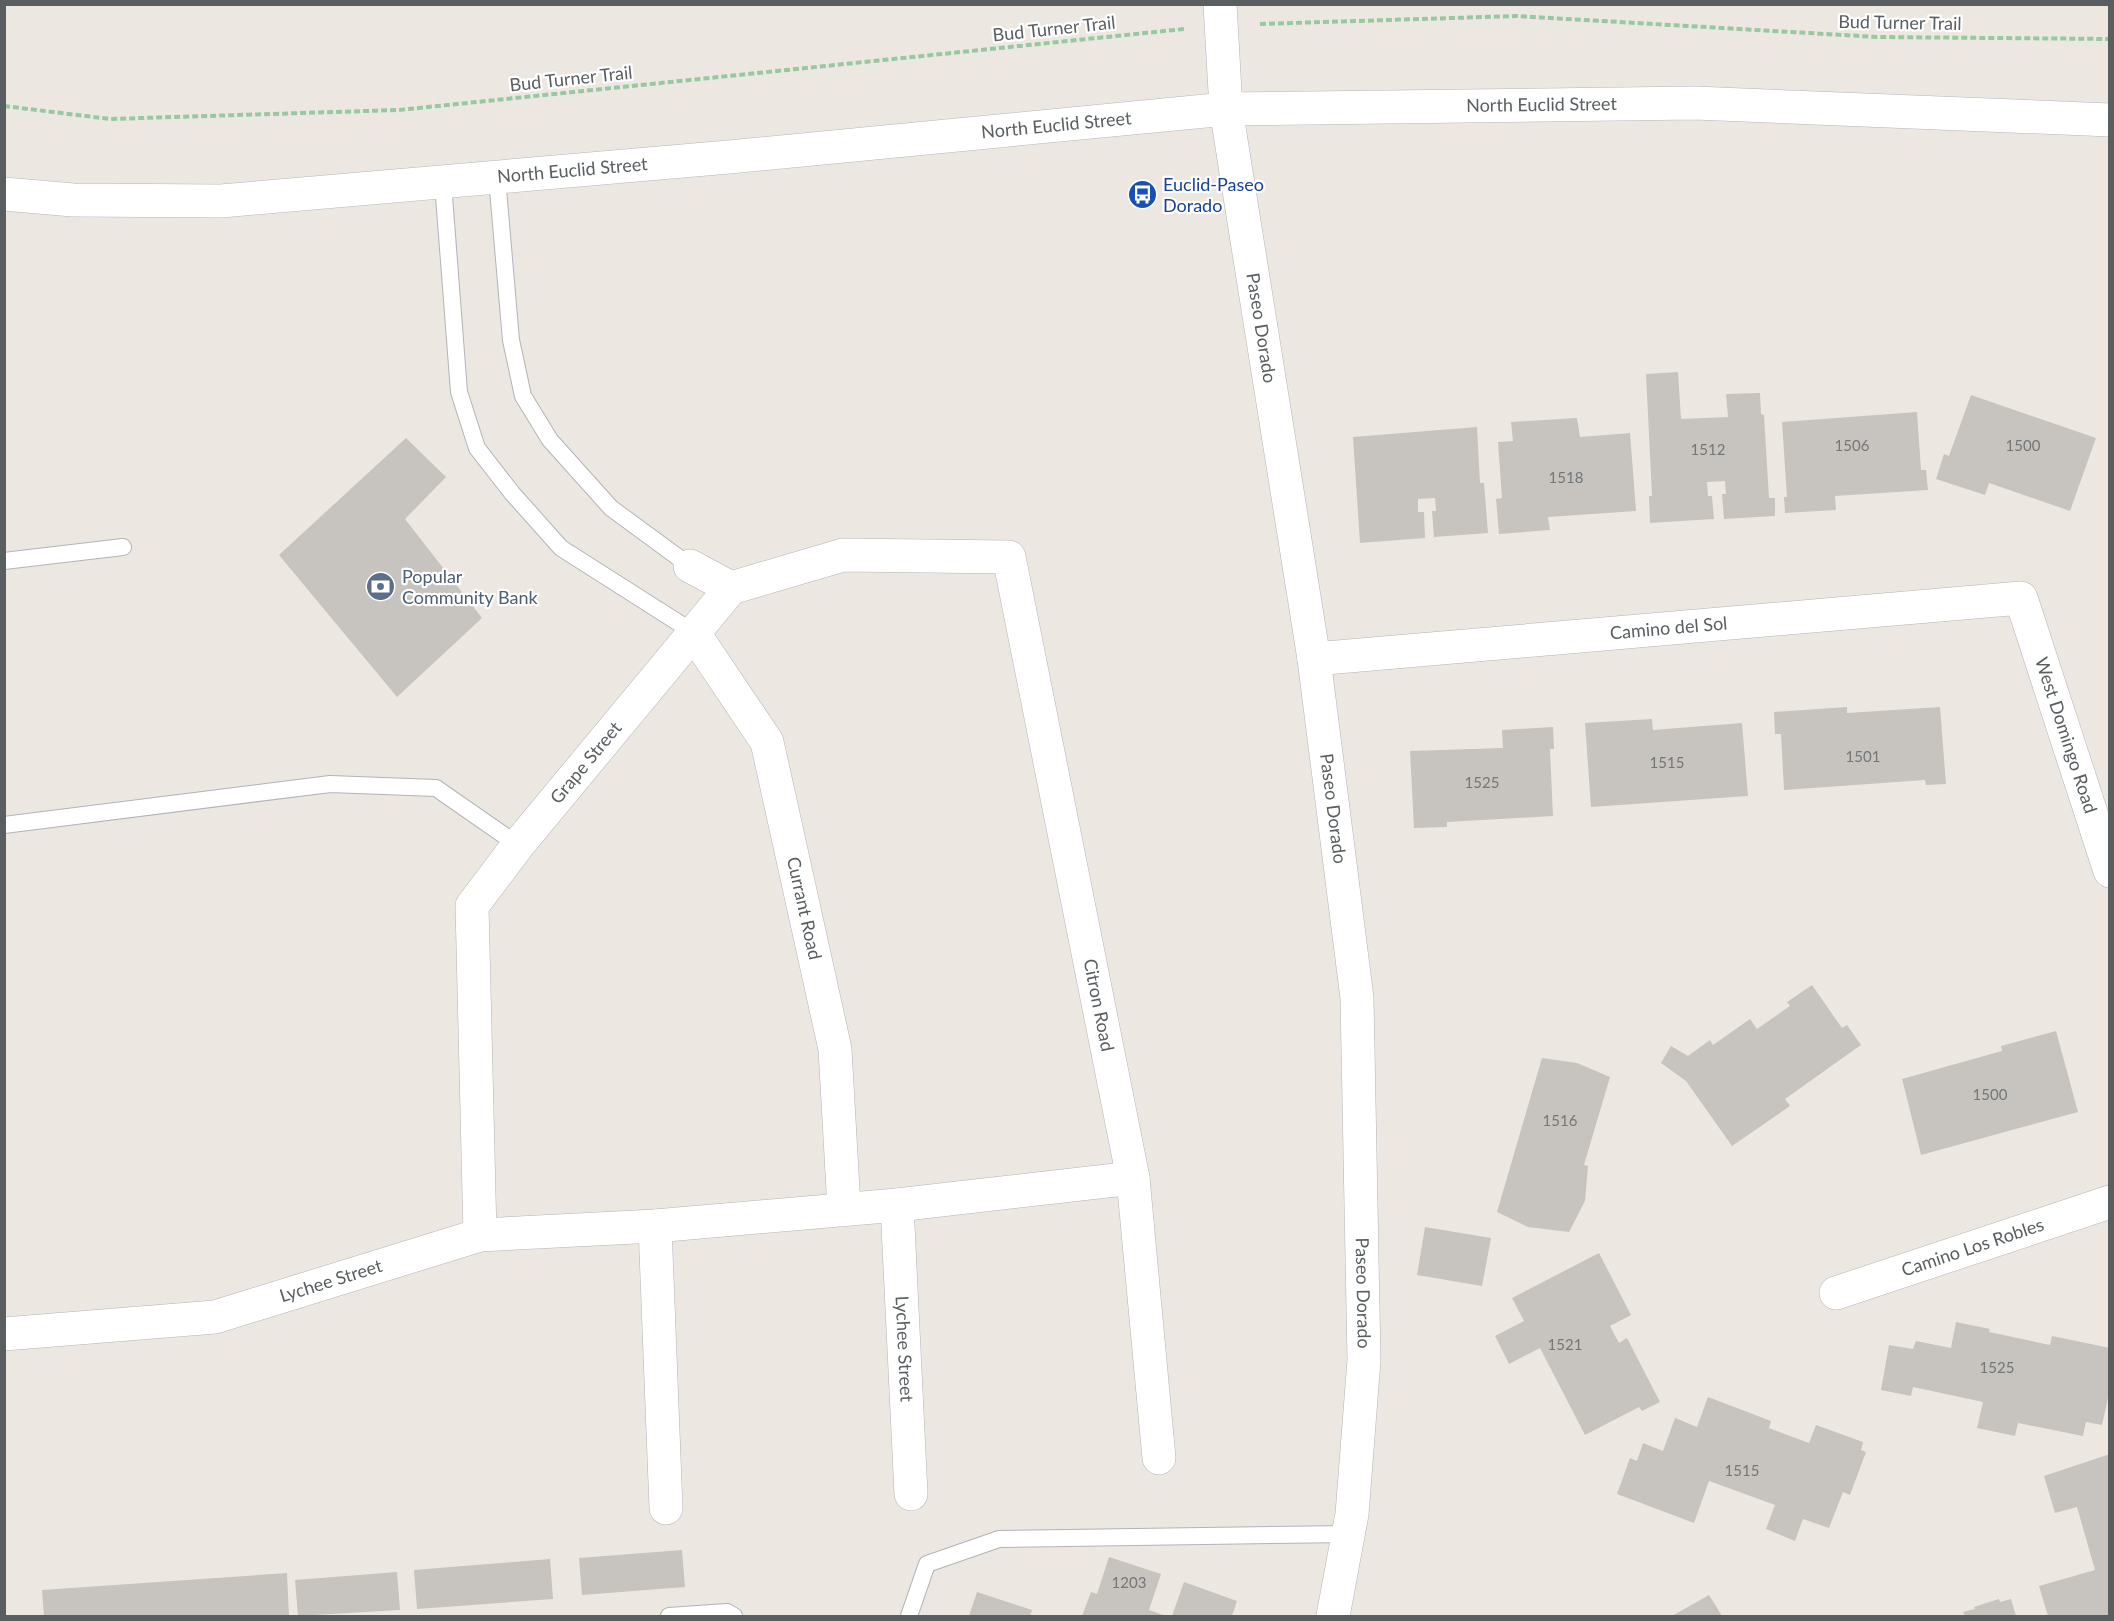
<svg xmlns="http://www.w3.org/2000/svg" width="2114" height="1621" font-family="Lato,sans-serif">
	<rect width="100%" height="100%" fill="#ece8e1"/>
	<g fill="#c7c3be">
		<path d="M1678 372 1681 419 1728 417 1726 394 1760 393 1761 414 1764 415 1769 498H1775V516L1724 519 1722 494H1726L1725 481 1707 482 1708 496H1712L1714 519 1650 523 1649 496H1652L1646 374Z"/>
		<path d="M1971 395 2096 438 2070 511 1989 483 1985 495 1936 479 1944 454 1949 456Z"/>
		<path d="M1917 412 1921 470H1926L1928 490 1835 496 1836 510 1785 513 1784 497H1787L1782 422Z"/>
		<path d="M1577 418 1580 437 1630 433 1636 511 1548 517 1550 530 1499 534 1496 499 1502 498 1498 442 1513 441 1511 422Z"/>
		<path d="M1477 427 1480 483H1484L1488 533 1434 537 1432 511H1436L1435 498 1418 499V512H1424L1425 538 1360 543 1353 437Z"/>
		<path d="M406 438 446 477 405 519 482 618 397 697 279 555Z"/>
		<path d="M1847 707V713L1940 707 1946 784 1926 785 1925 780 1784 790 1781 734H1775L1774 712Z"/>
		<path d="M1652 719 1653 730 1742 723 1748 796 1591 807 1585 723Z"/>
		<path d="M1553 727 1554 749H1550L1553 816 1447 822V827L1414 828 1410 751 1503 748 1502 730Z"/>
		<path d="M1812 985 1842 1028 1847 1025 1861 1045 1785 1099 1790 1106 1732 1146 1686 1081 1661 1063 1671 1046 1688 1056 1710 1040 1713 1045 1750 1019 1757 1029 1790 1006 1787 1002Z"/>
		<path d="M2056 1031 2078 1112 1921 1155 1902 1079 2002 1051 2001 1046Z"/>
		<path d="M1542 1058 1577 1063 1610 1077 1584 1165 1588 1166 1585 1201 1569 1232 1528 1227 1497 1212Z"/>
		<path d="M1425 1227 1491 1238 1482 1286 1417 1275Z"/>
		<path d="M1599 1253 1631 1315 1610 1326 1619 1343 1627 1338 1660 1402 1642 1411 1639 1407 1585 1435 1540 1348 1509 1364 1495 1336 1524 1321 1512 1298Z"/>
		<path d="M1956 1322 1990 1329 1989 1332 2050 1345 2052 1336 2110 1348V1389L2102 1425 2086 1422 2083 1436 2018 1423 2015 1436 1977 1428 1983 1402 1913 1387 1911 1396 1881 1390 1889 1345 1913 1349 1916 1341 1951 1348Z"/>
		<path d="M1708 1397 1771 1421 1769 1428 1809 1443 1816 1425 1863 1442 1861 1450 1866 1452 1850 1495 1843 1492 1829 1528 1803 1519 1795 1541 1766 1529 1775 1505 1709 1481 1694 1523 1617 1494 1630 1458 1637 1461 1643 1443 1663 1451 1675 1418 1697 1427Z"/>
		<path d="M2110 1454V1616H2048L2039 1586 2095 1570 2077 1507 2055 1513 2044 1476Z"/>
		<path d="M682 1550 685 1587 582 1595 579 1558Z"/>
		<path d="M1109 1557 1161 1574 1149 1610 1166 1616H1082L1091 1592 1097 1594Z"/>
		<path d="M550 1559 553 1599 417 1609 414 1570Z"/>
		<path d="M397 1572 400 1610 298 1616 295 1580Z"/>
		<path d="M287 1573 289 1616H44L42 1590Z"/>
		<path d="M1184 1582 1237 1601 1232 1616H1172Z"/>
		<path d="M977 1592 1032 1610 1030 1616H969Z"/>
		<path d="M1709 1595 1722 1616H1672Z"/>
		<path d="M1999 1599 2000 1602 2011 1599 2016 1616H1965L1963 1612 1975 1609 1974 1607Z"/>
	</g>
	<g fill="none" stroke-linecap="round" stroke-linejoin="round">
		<defs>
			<g id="service">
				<path d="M497 178 511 340 523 396 550 440 611 508 690 566"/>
				<path d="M443 183 459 392 477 448 512 493 561 548 693 632"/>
				<path d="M4 561 123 547"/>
				<path d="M4 825 330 784 436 788 518 845"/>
				<path d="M669 1616 727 1612 734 1616"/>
				<path d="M909 1616 927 1564 999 1539 1348 1534"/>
			</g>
			<g id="minor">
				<path id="s1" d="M1220 4 1226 109 1314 659 1357 998 1364 1360 1352 1514 1333 1616"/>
				<path d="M690 566 731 588"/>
				<path id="s2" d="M693 632 767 742 835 1049 844 1208"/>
				<path id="s3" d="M1314 659 2021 598 2110 871"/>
				<path id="s4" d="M897 1205 911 1494"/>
				<path d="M655 1226 666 1508"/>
				<path id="s5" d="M480 1235 472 906 518 845 731 588 843 555 1009 557 1133 1178 1159 1458"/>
				<path id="s6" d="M1836 1293 2110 1202"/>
				<path id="s7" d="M4 1334 215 1317 480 1235 655 1226 897 1205 1133 1178"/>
			</g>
			<g id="secondary">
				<path id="s8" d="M4 194 73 200 221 201 729 157 1226 109 1695 103 2110 120"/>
			</g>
		</defs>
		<use href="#service" stroke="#b2b4b8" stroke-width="18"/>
		<use href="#minor" stroke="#b2b4b8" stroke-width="34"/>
		<use href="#secondary" stroke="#b2b7bb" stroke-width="34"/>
		<g stroke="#98c7a0" stroke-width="4" stroke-dasharray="6 3" stroke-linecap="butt">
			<path d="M1260 24 1516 16 1877 37 2110 39"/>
			<path d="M4 106 110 119 399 110 1184 29"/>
		</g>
		<use href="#service" stroke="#fff" stroke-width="16"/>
		<use href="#minor" stroke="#fff" stroke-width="33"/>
		<use href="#secondary" stroke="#fff" stroke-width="33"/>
	</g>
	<defs>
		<symbol id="bus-disc" viewBox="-11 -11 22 22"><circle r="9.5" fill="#1a4fb4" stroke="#fff"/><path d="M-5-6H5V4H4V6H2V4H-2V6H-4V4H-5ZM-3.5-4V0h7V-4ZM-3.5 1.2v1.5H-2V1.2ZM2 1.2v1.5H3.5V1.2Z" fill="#fff"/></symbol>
		<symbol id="bank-disc" viewBox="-11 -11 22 22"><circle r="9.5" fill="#5c6f8a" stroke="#fff"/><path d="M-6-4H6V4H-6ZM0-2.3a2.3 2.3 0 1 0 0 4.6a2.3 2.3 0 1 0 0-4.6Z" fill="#fff"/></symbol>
	</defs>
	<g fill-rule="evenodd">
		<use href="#bus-disc" x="1126" y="178" width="33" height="33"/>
		<use href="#bank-disc" x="364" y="570" width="33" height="33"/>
	</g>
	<g text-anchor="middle" stroke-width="4.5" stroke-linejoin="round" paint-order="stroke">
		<g font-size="15" fill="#747778">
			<text x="1852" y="451">1506</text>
			<text x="2023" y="451">1500</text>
			<text x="1708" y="455">1512</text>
			<text x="1566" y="483">1518</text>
			<text x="1863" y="762">1501</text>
			<text x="1667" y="768">1515</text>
			<text x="1482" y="788">1525</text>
			<text x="1990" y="1100">1500</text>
			<text x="1560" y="1126">1516</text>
			<text x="1565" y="1350">1521</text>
			<text x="1997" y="1373">1525</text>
			<text x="1742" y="1476">1515</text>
			<text x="1129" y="1588">1203</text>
		</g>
		<g font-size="18" fill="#595e61" stroke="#fff">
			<text transform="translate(1900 23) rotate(1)" y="6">Bud Turner Trail</text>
			<text transform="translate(1054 29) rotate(-6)" y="6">Bud Turner Trail</text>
			<text transform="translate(571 79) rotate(-6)" y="6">Bud Turner Trail</text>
			<text dy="6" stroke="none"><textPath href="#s8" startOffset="1542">North Euclid Street</textPath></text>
			<text dy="6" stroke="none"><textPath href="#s8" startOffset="1056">North Euclid Street</textPath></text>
			<text dy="6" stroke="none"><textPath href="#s8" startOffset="570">North Euclid Street</textPath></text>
			<text dy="6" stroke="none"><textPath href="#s1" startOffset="327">Paseo Dorado</textPath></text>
			<text dy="6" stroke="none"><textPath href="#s3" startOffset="356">Camino del Sol</textPath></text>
			<text dy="6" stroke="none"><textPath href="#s3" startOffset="854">West Domingo Road</textPath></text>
			<text dy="6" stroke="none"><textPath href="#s5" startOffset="512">Grape Street</textPath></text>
			<text dy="6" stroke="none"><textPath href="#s1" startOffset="813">Paseo Dorado</textPath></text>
			<text dy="6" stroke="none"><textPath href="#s2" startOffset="303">Currant Road</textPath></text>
			<text dy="6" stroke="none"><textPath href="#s5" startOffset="1479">Citron Road</textPath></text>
			<text dy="6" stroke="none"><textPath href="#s6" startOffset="144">Camino Los Robles</textPath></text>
			<text dy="6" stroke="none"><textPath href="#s7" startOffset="333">Lychee Street</textPath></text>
			<text dy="6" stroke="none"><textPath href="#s1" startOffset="1299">Paseo Dorado</textPath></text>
			<text dy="6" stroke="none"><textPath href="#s4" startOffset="144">Lychee Street</textPath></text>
		</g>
		<g font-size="18" fill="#164399" stroke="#fff" text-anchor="start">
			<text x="1163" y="191">Euclid-Paseo<tspan x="1163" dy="21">Dorado</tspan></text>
		</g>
		<g font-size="18" fill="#4e5e75" stroke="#fff" text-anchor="start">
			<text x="402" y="583">Popular<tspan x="402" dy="21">Community Bank</tspan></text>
		</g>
	</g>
	<rect width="2114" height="1621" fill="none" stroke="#595e61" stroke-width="12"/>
</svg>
